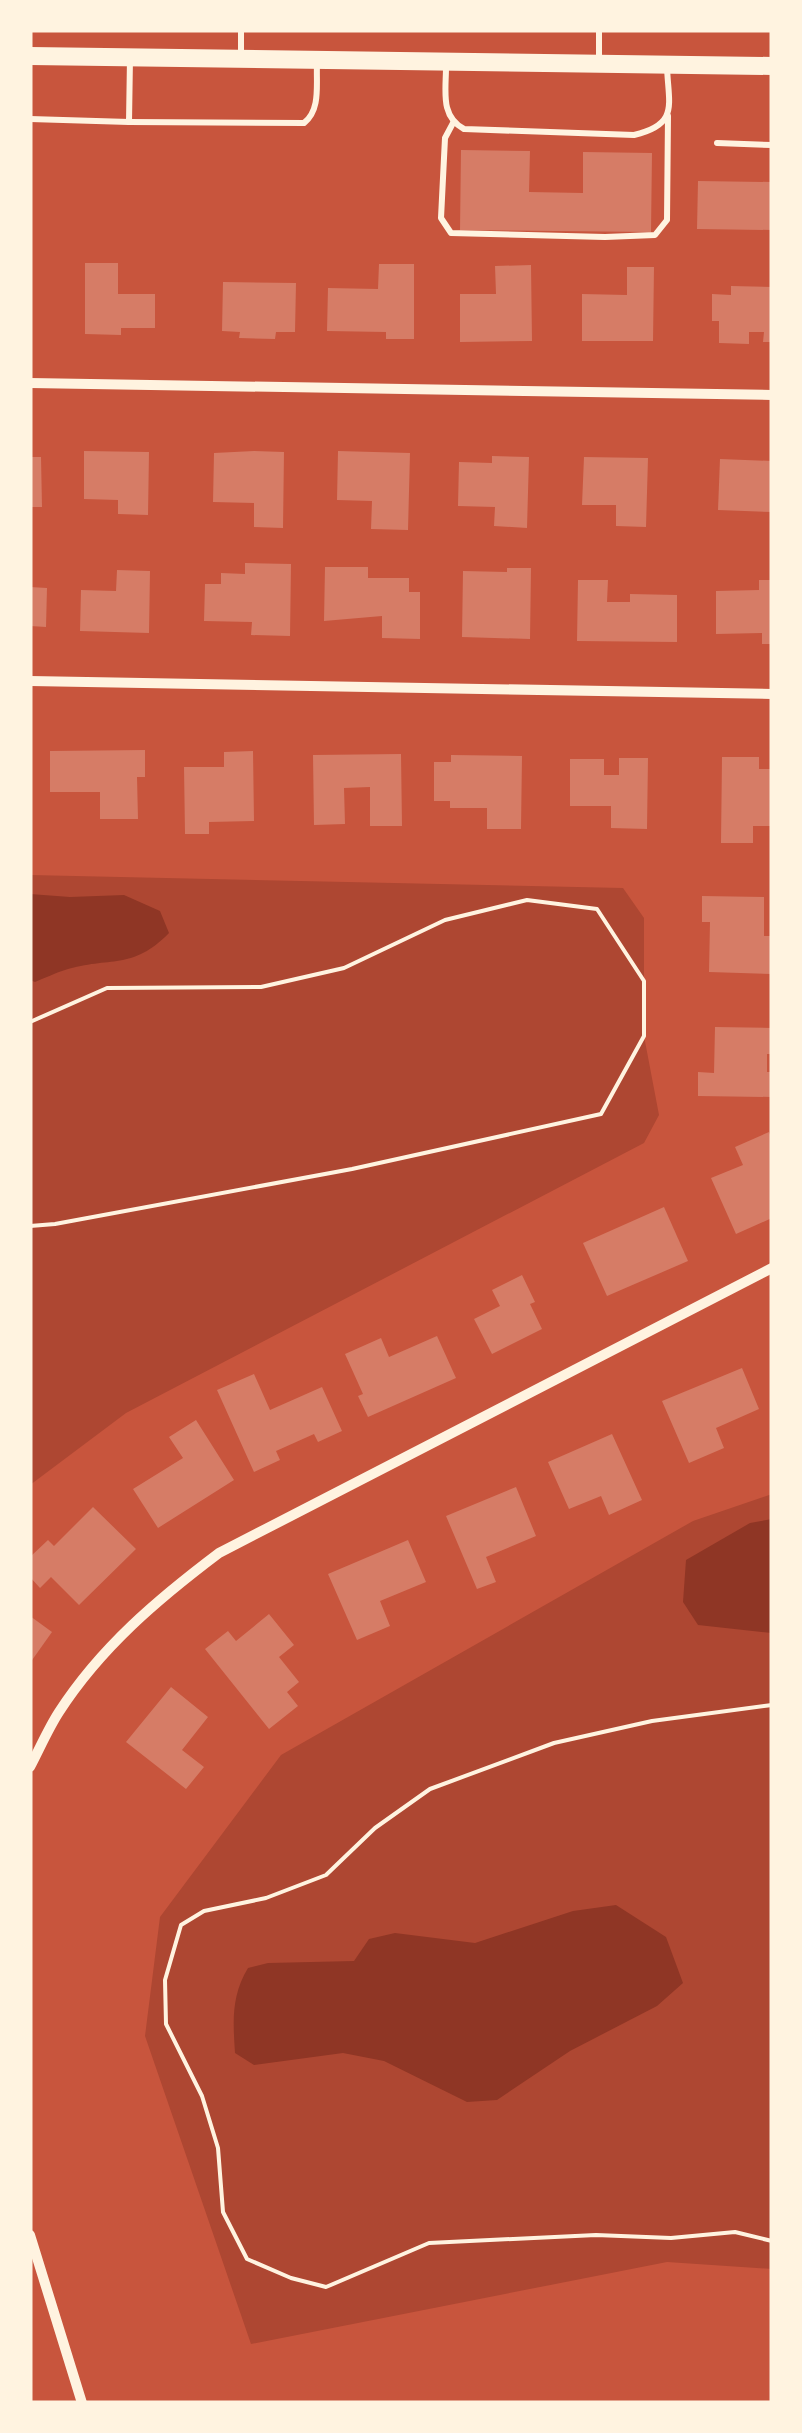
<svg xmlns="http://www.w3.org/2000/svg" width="802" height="2433" font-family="Signika,sans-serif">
	<rect width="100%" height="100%" fill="#c8553d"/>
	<g fill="#ae4732">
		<path d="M30 875 623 888 644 918V1036L659 1115 644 1143 126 1413 30 1485Z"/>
		<path d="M772 1494V2269L667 2262 251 2344 145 2036 160 1917 281 1755 693 1521Z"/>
	</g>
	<g fill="#8f3625">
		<path d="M30 894 70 897 124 895 160 911 169 933C132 971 110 956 65 970 55 973 45 978 35 982L30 980Z"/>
		<path d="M772 1519V1633L698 1625 683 1602 686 1560 750 1523Z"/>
		<path d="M616 1905 666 1937 683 1983 657 2006 570 2051 497 2100 467 2102 384 2061 343 2053 254 2065 235 2053C233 2022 231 1996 248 1968L268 1963 354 1961 369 1939 395 1933 475 1943 573 1911Z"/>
	</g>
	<g fill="#d67c66">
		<path d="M461 150 530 151 529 192 583 193V152L652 153 651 232 460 230Z"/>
		<path d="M698 181 772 182V230L697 229Z"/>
		<path d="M85 263H118V294H155V328H121V335L85 334Z"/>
		<path d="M379 264H414V339H386V332L327 331 328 288 378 289Z"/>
		<path d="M531 265 532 341 460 342V294H496L495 266Z"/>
		<path d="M627 267H654L653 341H582V294L627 295Z"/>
		<path d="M223 282 296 283 295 332H276L275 339 239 338 240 332 222 331Z"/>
		<path d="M731 286 772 287V342H763L764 332H749V344L719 343V321H712V294L731 295Z"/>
		<path d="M84 451 149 452 148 515 118 514V500L84 499Z"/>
		<path d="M254 451 284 452 283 528 254 527V503L213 502 214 453Z"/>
		<path d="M338 451 410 453 408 530 371 529 372 501 337 500Z"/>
		<path d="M492 456 529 457 527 528 494 526 495 507 458 506 459 462 492 463Z"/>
		<path d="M30 457H41L42 507H30Z"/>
		<path d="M584 457 648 458 646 527 616 526V505H582Z"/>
		<path d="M720 459 772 461V512L718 510Z"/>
		<path d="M245 563 291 564 290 636 251 635 252 622 204 621 205 584H221V573L245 574Z"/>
		<path d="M325 567H368V578H409V592H420V639L382 638V616L324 621Z"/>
		<path d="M507 568H531L530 639 462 637 463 571 507 572Z"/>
		<path d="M117 570 150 571 149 633 80 631 81 590 116 591Z"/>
		<path d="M578 580H608L607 602H630V594L677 595V642L577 641Z"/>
		<path d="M759 580H772V644H762V633L716 634V591L759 590Z"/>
		<path d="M30 587 47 588 46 627 30 626Z"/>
		<path d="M145 750V777H137L138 819H100V792H50V751Z"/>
		<path d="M253 751 254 821 209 822V834H185L184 767H224V752Z"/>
		<path d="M401 754 402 826H370V787L344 788 345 824 314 825 313 755Z"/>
		<path d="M451 755 522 756 521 829H487V808H450V801H434V762H451Z"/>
		<path d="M722 757H759V769H772V826H753V843H721Z"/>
		<path d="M619 758H648L647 829 611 828V806H570V759H604V775H619Z"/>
		<path d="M702 896 764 897V936H772V974L709 972 710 922H702Z"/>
		<path d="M715 1027 772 1028V1054H767V1072H772V1097L698 1096V1072L714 1073Z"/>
		<path d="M769 1132 772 1140V1218L736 1234 711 1178 743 1165 735 1147Z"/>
		<path d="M664 1207 688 1261 607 1296 583 1243Z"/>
		<path d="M522 1275 535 1302 530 1304 542 1329 492 1354 474 1319 500 1306 492 1290Z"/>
		<path d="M437 1336 456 1378 368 1417 358 1396 363 1394 345 1354 381 1338 389 1357Z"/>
		<path d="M742 1368 759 1409 716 1428 724 1448 689 1463 662 1401Z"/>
		<path d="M254 1374 270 1410 322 1387 342 1431 318 1442 314 1434 276 1451 280 1460 254 1472 217 1390Z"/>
		<path d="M196 1420 234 1480 158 1528 133 1489 183 1458 169 1437Z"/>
		<path d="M612 1434 642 1500 609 1515 601 1496 569 1509 548 1462Z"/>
		<path d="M516 1487 536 1536 486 1557 496 1582 477 1589 446 1516Z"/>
		<path d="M93 1507 136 1549 79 1605 51 1577 40 1588 30 1577V1557L48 1540 54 1546Z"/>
		<path d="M408 1540 426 1582 380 1601 390 1626 357 1640 328 1574Z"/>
		<path d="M269 1614 294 1645 279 1657 299 1682 287 1692 298 1706 269 1729 205 1649 228 1631 236 1641Z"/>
		<path d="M30 1616 52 1632 30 1663Z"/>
		<path d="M171 1687 208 1717 182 1750 204 1767 186 1789 126 1742Z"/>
	</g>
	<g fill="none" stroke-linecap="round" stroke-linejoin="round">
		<g stroke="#fff3e0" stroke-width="4">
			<path d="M30 1022 107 988 261 987 344 968 445 920 527 900 597 909 644 981V1036L601 1114 352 1169 55 1224 30 1226"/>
			<path d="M772 1705 652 1721 554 1743 430 1789 375 1828 326 1875 266 1898 204 1911 181 1925 165 1980 166 2024 202 2096 218 2148 223 2212 247 2259 291 2278 326 2287 429 2243 596 2235 671 2238 735 2232 772 2241"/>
		</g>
		<g stroke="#fff3e0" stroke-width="6">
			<path d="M241 30V57"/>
			<path d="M599 62V30"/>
			<path d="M446 67C446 91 440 116 464 129L634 135C680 124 668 104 667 66"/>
			<path d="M30 119 129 122 130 58"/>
			<path d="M129 122 304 123C321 110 316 84 317 64"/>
			<path d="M453 123 445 138 441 218 451 233 605 237 655 235 667 220 668 116"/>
			<path d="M717 143 772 145"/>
		</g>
		<g stroke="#fff3e0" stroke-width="10">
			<path d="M30 383 772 395"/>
			<path d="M30 681 772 694"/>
			<path d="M30 1767C40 1748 48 1729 59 1712 101 1647 158 1599 219 1553L772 1268"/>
			<path d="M30 2235 82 2403"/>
		</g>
		<path stroke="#fff3e0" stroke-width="18" d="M30 56 772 66"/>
	</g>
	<rect width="802" height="2433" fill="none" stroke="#fff3e0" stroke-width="65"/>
</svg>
